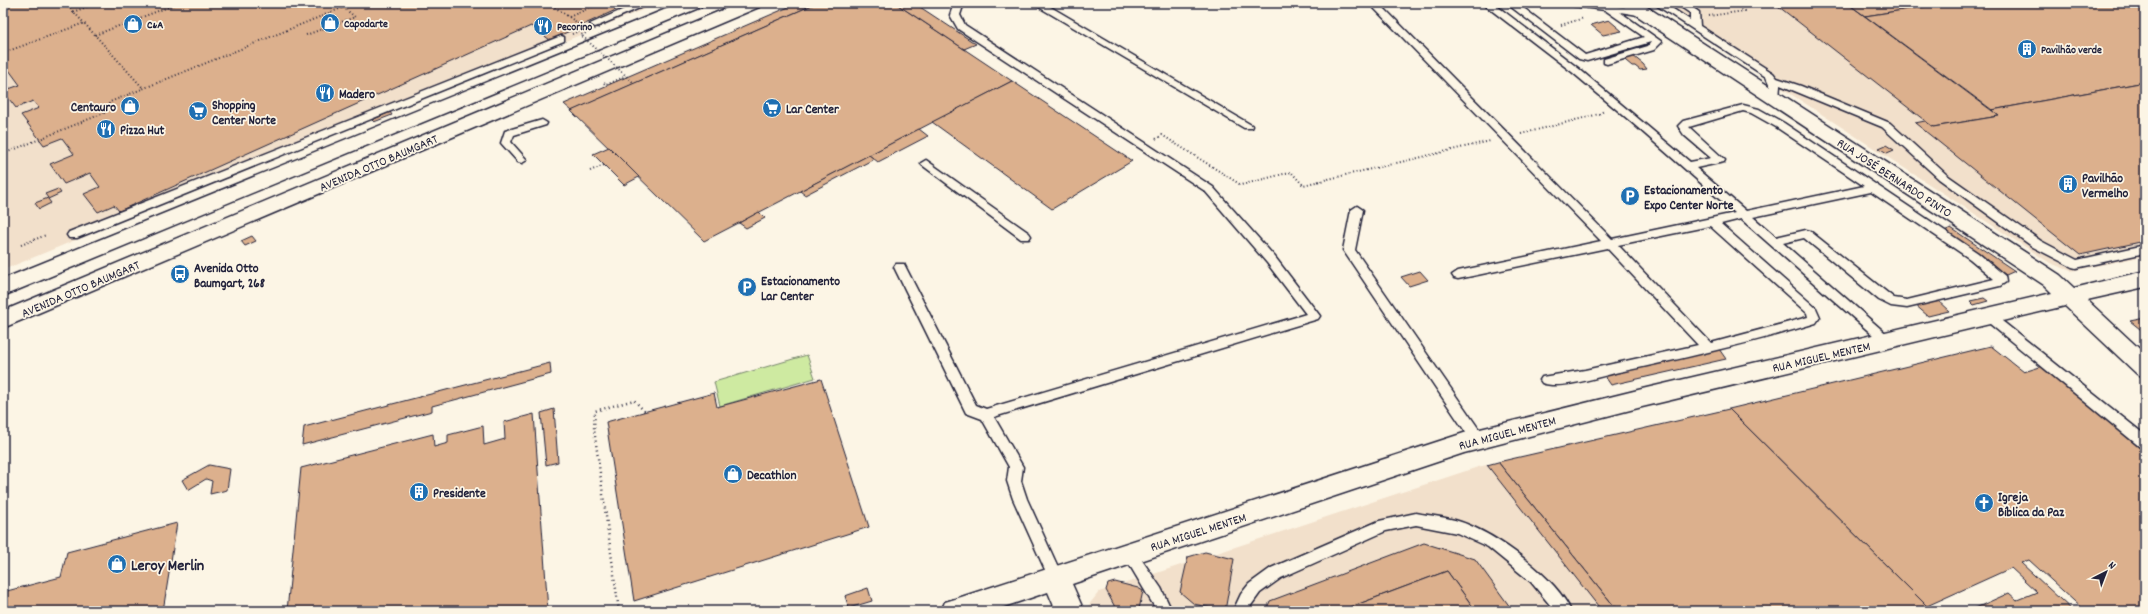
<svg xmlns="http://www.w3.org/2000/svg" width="2148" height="614" font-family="Dekko,sans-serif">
	<rect width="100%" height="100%" fill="#fcf5e5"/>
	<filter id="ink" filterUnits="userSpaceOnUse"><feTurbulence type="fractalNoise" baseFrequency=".025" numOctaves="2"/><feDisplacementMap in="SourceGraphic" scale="8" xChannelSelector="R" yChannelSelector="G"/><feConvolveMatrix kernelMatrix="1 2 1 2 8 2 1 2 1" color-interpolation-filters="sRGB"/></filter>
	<g filter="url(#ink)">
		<g fill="#f2e0cb">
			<path d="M3 3H660L269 160 3 270Z"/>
			<path d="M1651 3H2145V256L2071 271 2050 263Z"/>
			<path d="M1729 409 1927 606 1915 611H1090L1088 606 1099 592 1478 467Z"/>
		</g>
		<path fill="#ceeaa1" stroke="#78866e" d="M807 355 815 378 720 406 714 382Z"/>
		<g fill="#dcb08d" stroke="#22223b">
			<path d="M3 3H631L550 40 531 26 119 211 114 205 98 212 84 194 100 187 90 173 64 184 50 164 74 154 62 138 44 145 21 115 39 108 33 101 16 108 3 91 20 85 9 70 3 72Z"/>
			<path d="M798 3H817L572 111 564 104Z"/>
			<path d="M817 3H895L1012 81 704 241 571 111Z"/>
			<path d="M895 3H914L976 44 964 49Z"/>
			<path d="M1774 3H1847L1999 116 1933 127Z"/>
			<path d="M1847 3H1948L1865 16Z"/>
			<path d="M1948 3H2145V82L1992 110 1865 16Z"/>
			<path d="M1609 20 1622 31 1603 35 1591 25Z"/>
			<path d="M1617 43 1643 64 1647 69 1640 70 1635 66H1632L1613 50 1615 49 1610 45Z"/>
			<path d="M1012 81 1132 161 1052 209 932 122Z"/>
			<path d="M2145 82V241L2080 255 1915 123 1925 121 1933 127 1999 116 1992 110Z"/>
			<path d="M390 112 392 115 374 122 372 120Z"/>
			<path d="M919 129 928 136 878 162 869 155Z"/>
			<path d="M1886 145 1894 150 1887 153 1879 148Z"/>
			<path d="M609 147 639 177 624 185 593 154Z"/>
			<path d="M869 155 874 159 805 195 800 191Z"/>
			<path d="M58 189 61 193 48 199 51 203 39 209 35 203 48 198 45 194Z"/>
			<path d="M759 212 765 218 746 228 739 223Z"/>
			<path d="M1951 228 2015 271 2006 275 1942 232Z"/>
			<path d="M252 236 256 241 245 246 241 241Z"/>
			<path d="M1420 271 1428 280 1409 286 1401 277Z"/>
			<path d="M1984 298 1988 301 1974 305 1970 301Z"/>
			<path d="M1936 299 1949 311 1928 316 1914 304Z"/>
			<path d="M2145 318V333L2130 321Z"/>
			<path d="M1991 346 2024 372 2043 366 2145 446V611H2085L2029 560 2021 563 2073 611H1969L2009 593 2017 600 2037 592 2011 568 1927 606 1932 611H1911L1924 603 1729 409Z"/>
			<path d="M1719 349 1726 359 1611 385 1604 375Z"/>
			<path d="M550 363 551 374 432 406V411L302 445 304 427Z"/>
			<path d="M821 379 869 527 634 601 606 422 714 393 717 407Z"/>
			<path d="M554 409 558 462 546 465 541 413Z"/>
			<path d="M1729 409 1927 606 1915 611H1618L1498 462Z"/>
			<path d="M534 414 548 611H287L301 468 433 434 434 447 448 443V435L483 426 484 445 505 439 504 422Z"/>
			<path d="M1498 462 1618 611H1602L1487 465Z"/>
			<path d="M209 465 230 469 227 490 210 494 212 481 206 479 188 490 182 480Z"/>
			<path d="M177 523 163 611H3V592L61 577 67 552Z"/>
			<path d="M1424 543 1475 559 1513 611H1476L1447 571 1340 611H1266L1270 601Z"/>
			<path d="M1205 552 1234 559 1225 611 1194 604 1180 592 1188 557Z"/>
			<path d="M1447 571 1476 611H1340Z"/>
			<path d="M1115 582 1138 588 1143 591 1139 609 1133 611H1117L1106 590 1108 584Z"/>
			<path d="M868 588 872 601 849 608 845 596Z"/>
		</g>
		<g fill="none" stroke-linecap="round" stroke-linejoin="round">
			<defs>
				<g id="lane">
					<path d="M638 3H651L598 26 595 27 590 24Z"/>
					<path d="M954 3H964L960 15 965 25 1213 187 1275 257 1320 316 1318 319 994 417 1023 467 1021 481 1027 499 1063 578 1061 583 1056 584 1051 583 1013 499 1007 481 1009 467 982 419 966 413 894 267 896 264H904L976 405 986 409 1306 314 1267 263 1205 191 958 29 950 15Z"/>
					<path d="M1032 3H1044L1253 126 1252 128H1244Z"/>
					<path d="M1369 3H1379L1612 239 1735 213 1629 120 1572 72 1482 3H1493L1578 68 1690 162 1711 158 1684 135 1678 126 1683 121 1743 105 1759 109 1784 123 1978 253 2005 276 2006 282 2000 286 1907 308 1891 306 1879 300 1804 238 1783 243 1890 337 1892 340 1890 343H1882L1741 219 1721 224 1816 308 1820 317 1816 323C1751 343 1685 358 1619 372 1598 377 1561 390 1542 383L1540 380 1542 377 1585 370 1698 345 1607 248 1458 279 1454 278 1452 275 1458 271 1601 241ZM1743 111 1751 113 1776 127 1864 186 1746 211 1696 168 1724 162 1725 160 1689 127ZM1871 192 1970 259 1994 279 1907 300 1894 298 1810 231 1806 230 1776 237 1753 217ZM1710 226 1807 313 1808 317 1711 343 1618 245Z"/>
					<path d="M1506 3H1517L1585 55 1644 37 1605 10 1574 6 1569 3H1607L1611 5 1647 11 1649 13 1644 16 1620 12 1662 42 1654 50 1607 64 1604 63V59L1648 46 1651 42 1587 61 1579 59Z"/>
					<path d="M1653 3H1664L1690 20V13L1675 3H1686L1699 12 1700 26 1773 73 1777 78 1801 86 1890 123 1947 175 2041 241 2077 260 2145 245V253L2076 268 2072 267 2033 247 1939 179 1882 127 1780 85 1779 100H1771L1770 86 1766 77Z"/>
					<path d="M561 36 564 37V41L77 238H69L67 235 69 232Z"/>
					<path d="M542 120 547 123 546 125 514 135 511 142 527 160 522 163 518 162 501 143 505 131Z"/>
					<path d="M926 160 1029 233 1031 236 1029 239H1021L922 165 921 163Z"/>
					<path d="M1357 206 1363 210 1355 250 1483 435 1485 439 1483 443 1478 444 1473 443 1343 250 1351 210Z"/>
					<path d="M1988 312 1992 313 2145 435V448L2140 447 1984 319 1982 316 1984 313Z"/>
					<path d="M1416 513C1431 516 1447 517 1461 522 1496 534 1556 577 1571 611H1555L1531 582 1488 547 1457 533 1416 525 1386 531 1281 578 1260 593 1247 611H1233L1241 594 1249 584 1271 568 1379 521Z"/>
					<path d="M1130 548 1135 550 1161 588 1172 611H1157L1123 554 1125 550Z"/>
				</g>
				<g id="secondary">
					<path d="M681 3H703L701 7 3 296V279Z"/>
					<path d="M739 3H761L759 7 3 328V311Z"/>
					<path d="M1622 3H1641L2060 275 2074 288 2145 271V287L2087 300 2145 354V377L2137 374 2065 306 1642 407 1464 453 1072 584 1084 611H1056L1048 592 992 611H941L945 602 955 599 1464 433 1642 389 2052 293 2044 285 1624 7Z"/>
				</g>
			</defs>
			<use href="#lane" stroke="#22223b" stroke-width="3"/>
			<use href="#secondary" stroke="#22223b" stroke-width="3"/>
			<g stroke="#22223b" stroke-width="2" stroke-dasharray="1 2.5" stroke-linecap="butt">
				<path d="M65 3 84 23"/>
				<path d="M479 3H488"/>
				<path d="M549 3 582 26"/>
				<path d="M73 12 97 3"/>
				<path d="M1709 16 1744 11 1734 3"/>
				<path d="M569 17 600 3"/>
				<path d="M1561 25 1584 18"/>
				<path d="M572 34 584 29"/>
				<path d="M95 35 179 3"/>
				<path d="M306 35 355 17 338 3"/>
				<path d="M3 53 84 23 143 88"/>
				<path d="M604 83 606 85 626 76"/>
				<path d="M1521 134 1599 114 1604 111"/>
				<path d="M1156 139 1162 135 1241 185 1291 172 1303 185 1490 141"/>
				<path d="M3 154 104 113 110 102 354 3"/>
				<path d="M590 171 604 165"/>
				<path d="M21 245 46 235"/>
			</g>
			<path stroke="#22223b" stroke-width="2.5" stroke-dasharray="1 3.5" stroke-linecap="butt" d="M619 611 594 429 595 411 634 400 645 412"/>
			<use href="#lane" fill="#fcf5e5" fill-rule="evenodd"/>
			<use href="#secondary" fill="#fcf5e5" fill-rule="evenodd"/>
			<path stroke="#22223b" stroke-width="2" stroke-dasharray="1 2.5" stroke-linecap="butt" d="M605 25 581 35 634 83"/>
		</g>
	</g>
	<defs>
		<symbol id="shop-disc" viewBox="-11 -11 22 22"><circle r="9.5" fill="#1f6fb2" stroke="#fcf5e5"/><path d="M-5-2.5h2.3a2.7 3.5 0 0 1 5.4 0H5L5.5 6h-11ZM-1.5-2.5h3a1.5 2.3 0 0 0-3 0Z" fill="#fff"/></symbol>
		<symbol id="restaurant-disc" viewBox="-11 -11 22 22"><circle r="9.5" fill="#1f6fb2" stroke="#fcf5e5"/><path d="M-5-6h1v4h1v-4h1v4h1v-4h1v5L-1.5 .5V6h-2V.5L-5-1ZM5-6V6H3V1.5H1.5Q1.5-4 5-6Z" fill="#fff"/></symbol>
		<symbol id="building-disc" viewBox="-11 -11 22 22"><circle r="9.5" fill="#1f6fb2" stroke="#fcf5e5"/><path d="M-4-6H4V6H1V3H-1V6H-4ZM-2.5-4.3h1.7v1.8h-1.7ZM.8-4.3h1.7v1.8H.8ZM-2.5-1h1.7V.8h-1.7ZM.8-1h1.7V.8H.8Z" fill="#fff"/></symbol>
		<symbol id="supermarket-disc" viewBox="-11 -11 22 22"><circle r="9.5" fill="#1f6fb2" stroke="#fcf5e5"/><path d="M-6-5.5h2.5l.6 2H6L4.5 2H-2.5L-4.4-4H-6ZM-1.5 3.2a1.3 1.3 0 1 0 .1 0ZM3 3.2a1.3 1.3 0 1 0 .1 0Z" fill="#fff"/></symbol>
		<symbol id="parking-disc" viewBox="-11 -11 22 22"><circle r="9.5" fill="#1f6fb2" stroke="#fcf5e5"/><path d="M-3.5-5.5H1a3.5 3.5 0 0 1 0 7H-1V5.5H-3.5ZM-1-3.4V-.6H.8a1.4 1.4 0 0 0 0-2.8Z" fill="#fff"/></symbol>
		<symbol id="bus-disc" viewBox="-11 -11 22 22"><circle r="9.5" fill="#1f6fb2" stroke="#fcf5e5"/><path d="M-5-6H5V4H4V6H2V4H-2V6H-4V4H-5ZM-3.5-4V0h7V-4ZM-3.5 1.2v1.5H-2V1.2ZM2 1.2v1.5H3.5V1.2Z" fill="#fff"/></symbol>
		<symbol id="church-disc" viewBox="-11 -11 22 22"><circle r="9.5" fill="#1f6fb2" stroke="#fcf5e5"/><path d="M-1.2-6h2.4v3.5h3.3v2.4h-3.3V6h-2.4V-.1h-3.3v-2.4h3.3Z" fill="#fff"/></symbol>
	</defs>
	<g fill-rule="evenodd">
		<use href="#shop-disc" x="319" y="12" width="22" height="22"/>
		<use href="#shop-disc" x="122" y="13" width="22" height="22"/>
		<use href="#restaurant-disc" x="532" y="15" width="22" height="22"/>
		<use href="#building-disc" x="2016" y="38" width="22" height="22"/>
		<use href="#restaurant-disc" x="314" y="82" width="22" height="22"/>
		<use href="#shop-disc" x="119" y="95" width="22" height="22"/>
		<use href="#supermarket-disc" x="761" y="97" width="22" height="22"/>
		<use href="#supermarket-disc" x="187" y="100" width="22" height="22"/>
		<use href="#restaurant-disc" x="95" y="118" width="22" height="22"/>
		<use href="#building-disc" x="2057" y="173" width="22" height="22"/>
		<use href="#parking-disc" x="1619" y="185" width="22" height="22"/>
		<use href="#bus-disc" x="169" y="263" width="22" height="22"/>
		<use href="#parking-disc" x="736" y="276" width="22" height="22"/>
		<use href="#shop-disc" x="722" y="463" width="22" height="22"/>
		<use href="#building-disc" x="408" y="481" width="22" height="22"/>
		<use href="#church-disc" x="1973" y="492" width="22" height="22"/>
		<use href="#shop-disc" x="106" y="553" width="22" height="22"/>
	</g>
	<g text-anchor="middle" stroke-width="3.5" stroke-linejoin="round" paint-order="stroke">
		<g font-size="11" font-weight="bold" fill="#22223b" stroke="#fcf5e5" text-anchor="start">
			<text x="344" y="27">Capodarte</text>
			<text x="147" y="28">C&amp;A</text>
			<text x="557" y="30">Pecorino</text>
			<text x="2041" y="53">Pavilhão verde</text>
		</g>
		<g font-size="13" font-weight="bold" fill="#22223b" stroke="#fcf5e5" text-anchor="start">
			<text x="339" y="98">Madero</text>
			<text x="212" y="109">Shopping<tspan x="212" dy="15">Center Norte</tspan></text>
			<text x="116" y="111" text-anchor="end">Centauro</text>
			<text x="786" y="113">Lar Center</text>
			<text x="120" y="134">Pizza Hut</text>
			<text x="2082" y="182">Pavilhão<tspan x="2082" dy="15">Vermelho</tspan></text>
			<text x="1644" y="194">Estacionamento<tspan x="1644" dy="15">Expo Center Norte</tspan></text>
			<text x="194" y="272">Avenida Otto<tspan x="194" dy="15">Baumgart, 268</tspan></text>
			<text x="761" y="285">Estacionamento<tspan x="761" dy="15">Lar Center</tspan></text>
			<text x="747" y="479">Decathlon</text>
			<text x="433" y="497">Presidente</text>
			<text x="1998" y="501">Igreja<tspan x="1998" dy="15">Bíblica da Paz</tspan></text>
		</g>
		<g font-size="13" fill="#22223b" stroke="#fcf5e5">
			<text transform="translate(378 162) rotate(-23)" y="5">AVENIDA OTTO BAUMGART</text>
			<text transform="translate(1895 177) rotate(33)" y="5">RUA JOSÉ BERNARDO PINTO</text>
			<text transform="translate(80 288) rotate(-23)" y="5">AVENIDA OTTO BAUMGART</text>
			<text transform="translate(1821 356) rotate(-13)" y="5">RUA MIGUEL MENTEM</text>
			<text transform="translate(1507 432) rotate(-15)" y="5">RUA MIGUEL MENTEM</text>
			<text transform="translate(1198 531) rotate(-18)" y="5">RUA MIGUEL MENTEM</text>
		</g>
		<g font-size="16" font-weight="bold" fill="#22223b" stroke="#fcf5e5" text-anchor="start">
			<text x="131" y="570">Leroy Merlin</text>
		</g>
	</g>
	<rect width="2148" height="614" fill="none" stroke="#fcf5e5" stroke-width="16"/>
	<rect x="8" y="8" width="2132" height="598" fill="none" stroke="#22223b" stroke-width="1.5" filter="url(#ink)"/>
	<g transform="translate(2106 572) rotate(42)" stroke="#fcf5e5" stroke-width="3" paint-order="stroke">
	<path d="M0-3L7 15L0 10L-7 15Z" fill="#22223b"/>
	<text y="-6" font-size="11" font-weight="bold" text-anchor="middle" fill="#22223b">N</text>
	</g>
</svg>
